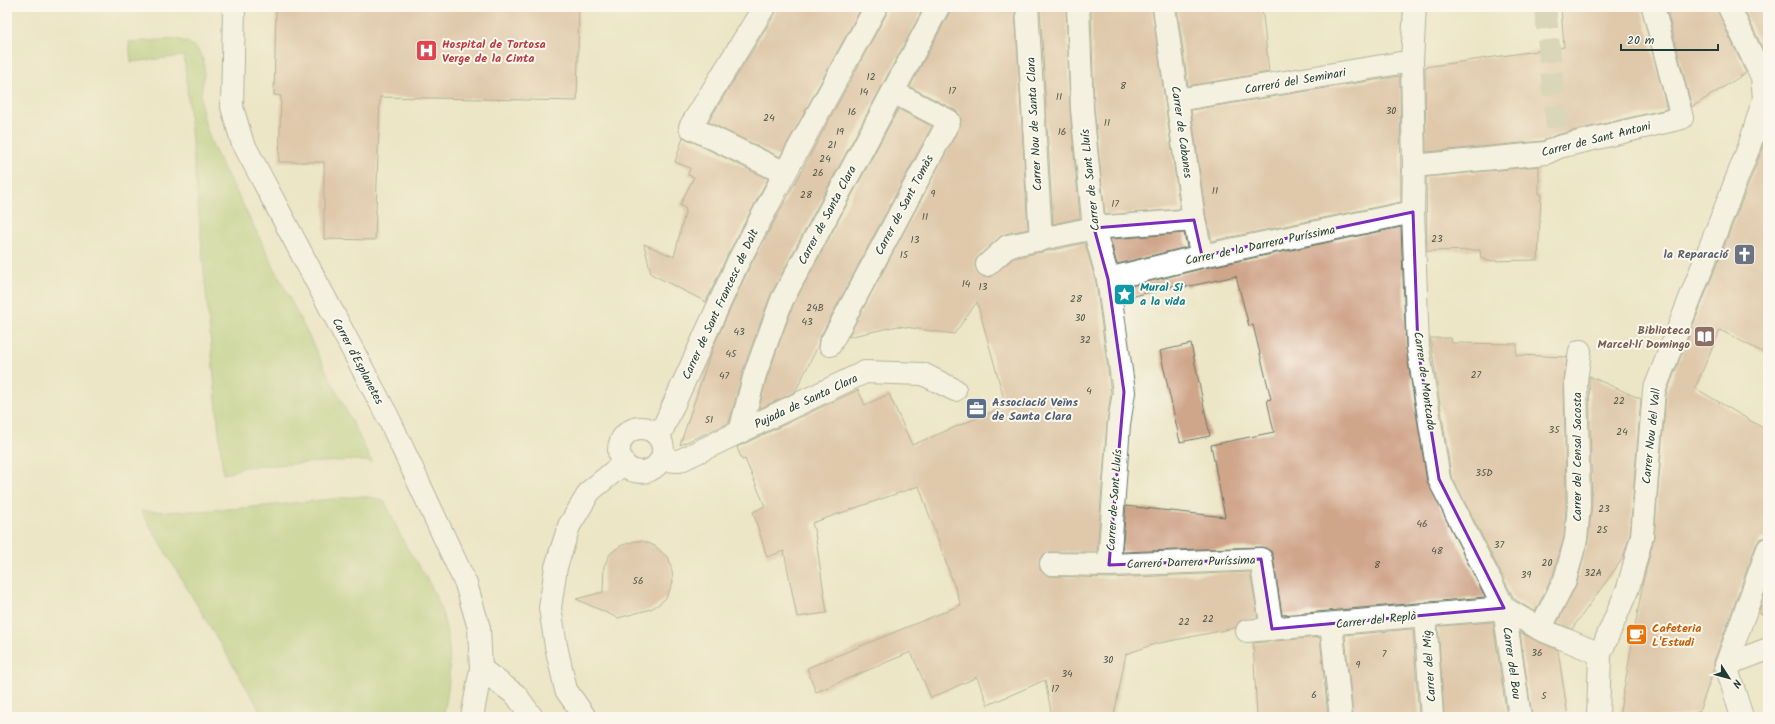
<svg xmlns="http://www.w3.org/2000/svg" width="1775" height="724" font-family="Kalam,sans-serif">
	<rect width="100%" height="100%" fill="#fbf7ec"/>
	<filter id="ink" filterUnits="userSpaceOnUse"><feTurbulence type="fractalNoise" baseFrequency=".025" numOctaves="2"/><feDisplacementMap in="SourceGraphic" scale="8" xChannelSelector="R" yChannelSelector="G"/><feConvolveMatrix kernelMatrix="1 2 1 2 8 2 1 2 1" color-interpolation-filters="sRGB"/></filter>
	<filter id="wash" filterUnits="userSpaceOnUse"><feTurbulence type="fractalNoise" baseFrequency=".012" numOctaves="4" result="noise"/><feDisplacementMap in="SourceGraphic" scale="16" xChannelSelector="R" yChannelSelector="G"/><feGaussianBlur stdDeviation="0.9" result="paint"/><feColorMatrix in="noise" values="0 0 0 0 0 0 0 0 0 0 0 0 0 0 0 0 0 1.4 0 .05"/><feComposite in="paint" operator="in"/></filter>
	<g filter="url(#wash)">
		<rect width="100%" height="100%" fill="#ece5c6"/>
		<g fill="#a9c86f" stroke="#648252">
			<path d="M178 39C188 42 199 47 203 59 207 73 200 88 201 102 204 132 219 161 234 187L372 462 354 460 243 467 230 473 223 474 184 56 131 62 129 42Z"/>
			<path d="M361 496 375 498 385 502C392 516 398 532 406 546 412 557 421 568 427 579 453 623 454 669 443 717H264L141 511C214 514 288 503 361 496Z"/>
		</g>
		<g id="blocks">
			<g fill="#d0a68b">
				<path d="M276 7H579L577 101 380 97 375 240 324 239V162H279L281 96 274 95Z"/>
				<path d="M776 7H862L780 157 708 122 775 14Z"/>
				<path d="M888 7H924L771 294 743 370 729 423 680 445 709 358H710L713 347 749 268 887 13Z"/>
				<path d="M950 7H1015L1028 229 1005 234 1000 237 979 256 975 261V267L978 273 984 277H990L1014 258 1085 243 1096 282 1111 393 1107 423 1097 552H1051L1045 553 1040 558 1039 563 1040 570 1044 574 1051 576 1109 578 1250 572 1258 618 1240 621 1235 628 1155 644 1126 654 1114 715 1095 717H1052L1045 680 988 705 977 677 931 698 911 652 816 692 807 668 961 605 919 486 812 523 815 533 827 613 797 617 784 551 767 557 753 512 765 506 745 459 742 460 737 447 858 390 865 405 889 394 912 445 1006 406 977 302 954 334 898 326 848 337 960 126 961 120 960 115 955 110 910 87 949 13Z"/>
				<path d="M1040 7H1066L1070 110 1080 218 1053 224Z"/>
				<path d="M1091 7H1152L1180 209 1105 215 1094 108Z"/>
				<path d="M1177 7H1262L1269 72 1188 86Z"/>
				<path d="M1561 7H1641L1667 109 1556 135 1543 141 1426 152 1425 67 1564 47Z"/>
				<path d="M1666 7H1717L1718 12 1746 73 1692 107Z"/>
				<path d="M1743 7H1768V60Z"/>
				<path d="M1400 76 1401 202 1212 241 1206 218 1191 110Z"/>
				<path d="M898 109 932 126 819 339 818 346 795 392 759 409 767 378 793 305Z"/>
				<path d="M1768 128V355L1720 330 1695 388 1768 431V537L1760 539 1756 545 1714 661V669L1699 712 1670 717H1619L1643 582 1654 537 1666 394 1761 152Z"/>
				<path d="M683 137 768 179 727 256 706 302 651 274 644 244 674 257 686 209 680 205 694 177 688 175 690 168 675 162Z"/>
				<path d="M1539 166V194H1541L1538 260 1485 261V259H1481L1480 250 1427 251 1426 177Z"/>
				<path d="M1401 227 1406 349 1427 481 1485 597 1282 615 1273 557 1271 551 1266 548 1261 547 1122 552 1126 506 1225 517 1211 445 1274 432 1267 400 1271 399 1253 325 1249 326 1236 276 1186 287 1185 283 1123 299 1122 288 1205 268Z"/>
				<path d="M1184 233 1187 247 1117 264 1110 239Z"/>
				<path d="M1430 338H1451L1452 343 1517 344 1516 355 1567 357 1564 381 1566 505 1564 537 1553 575 1535 612 1514 599 1451 475Z"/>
				<path d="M1191 344 1210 436 1180 442 1160 351Z"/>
				<path d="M1589 376 1641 399 1630 534 1623 558 1572 629 1557 623 1577 583 1588 540 1592 505Z"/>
				<path d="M635 541H643L655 546 669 559 672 571 673 582 666 598 659 604 651 609 618 618 576 599 603 592 604 566 610 554 620 546Z"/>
				<path d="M1768 586V616L1758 613Z"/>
				<path d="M1493 622 1507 717H1444L1438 626Z"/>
				<path d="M1413 629 1419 717H1353L1345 635Z"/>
				<path d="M1520 632 1535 640 1558 650 1568 717H1532Z"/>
				<path d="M1320 637 1328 717H1257L1253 643Z"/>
			</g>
		</g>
	</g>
	<g filter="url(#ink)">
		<use href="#blocks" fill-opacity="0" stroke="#677867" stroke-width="1"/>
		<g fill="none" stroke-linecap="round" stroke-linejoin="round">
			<path stroke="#c3c3a9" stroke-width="22" stroke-dasharray="22 11" stroke-linecap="butt" d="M1545 7 1559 147"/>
			<defs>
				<g id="minor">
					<path d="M234 7 232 107 242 141 388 417 466 584 479 628 481 669 472 717"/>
					<path d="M764 7 690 127 785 173"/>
					<path d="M1027 7 1041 240"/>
					<path d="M1078 7 1082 109 1094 228 1108 279 1124 392 1119 424 1109 565"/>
					<path d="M1164 7 1194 220 1202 256"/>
					<path d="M1415 7 1412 61 1414 166 1413 212 1418 348 1439 479 1504 608 1540 629 1600 654"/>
					<path d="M1177 100 1412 61"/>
					<path d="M1414 166 1546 153 1559 147 1682 118 1653 7"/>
					<path d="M987 265 1008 246 1094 228 1194 220"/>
					<path d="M1108 279 1202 256 1413 212"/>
					<path d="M830 345 949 121 893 92"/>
					<circle cx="641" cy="450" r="22"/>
					<path d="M740 432 755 374 782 300 938 7"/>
					<path d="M659 437 738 262 785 173 876 7"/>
					<path d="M661 460 679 461 865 372 923 374 955 390"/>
					<path d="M1051 564 1109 565 1261 559 1272 629"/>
					<path d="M1425 615 1432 717"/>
					<path d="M1331 624 1341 717"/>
					<path d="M1540 629 1565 580 1576 539 1579 505 1576 381 1580 351"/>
					<path d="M1247 631 1504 608 1520 717"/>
					<path d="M1726 665 1768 649"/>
					<path d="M481 669 516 695 532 717"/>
					<path d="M585 717 566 690 556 646 550 608 556 567 569 526 590 491 623 464"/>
					<path d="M1598 717 1600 654 1628 588 1642 536 1654 391 1749 147 1764 98 1762 77 1729 7"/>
					<path d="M1742 717 1726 665 1768 549"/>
				</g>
			</defs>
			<use href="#minor" stroke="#677867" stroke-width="24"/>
			<use href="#minor" stroke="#fff" stroke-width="22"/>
		</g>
	</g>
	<path d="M0 0H1775V724H0ZM1413 212 1418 348 1439 479 1504 608 1272 629 1261 559 1109 565 1124 392 1108 279 1094 228 1194 220 1202 256Z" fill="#ece5c6" fill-opacity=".55" fill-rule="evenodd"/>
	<path fill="none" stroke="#7b2cbf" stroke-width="3" stroke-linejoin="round" d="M1413 212 1418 348 1439 479 1504 608 1272 629 1261 559 1109 565 1124 392 1108 279 1094 228 1194 220 1202 256Z"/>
	<defs>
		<symbol id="hospital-square" viewBox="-11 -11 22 22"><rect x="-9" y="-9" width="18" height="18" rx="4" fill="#e0444e" stroke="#fbf7ec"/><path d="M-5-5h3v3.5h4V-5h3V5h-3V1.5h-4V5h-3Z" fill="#fff"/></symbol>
		<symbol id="church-square" viewBox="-11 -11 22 22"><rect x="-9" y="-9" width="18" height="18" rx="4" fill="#6b7280" stroke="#fbf7ec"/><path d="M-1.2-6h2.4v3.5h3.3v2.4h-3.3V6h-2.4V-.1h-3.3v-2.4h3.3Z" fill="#fff"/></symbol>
		<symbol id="sight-square" viewBox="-11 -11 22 22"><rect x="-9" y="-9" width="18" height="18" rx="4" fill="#0f9aa8" stroke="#fbf7ec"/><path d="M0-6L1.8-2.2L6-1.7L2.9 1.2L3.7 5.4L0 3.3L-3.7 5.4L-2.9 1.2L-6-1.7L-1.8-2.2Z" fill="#fff"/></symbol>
		<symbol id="library-square" viewBox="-11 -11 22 22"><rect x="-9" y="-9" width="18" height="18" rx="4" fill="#8d6e63" stroke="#fbf7ec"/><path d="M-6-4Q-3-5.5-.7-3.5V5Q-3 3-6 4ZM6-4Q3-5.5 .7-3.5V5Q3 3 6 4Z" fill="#fff"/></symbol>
		<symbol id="office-square" viewBox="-11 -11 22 22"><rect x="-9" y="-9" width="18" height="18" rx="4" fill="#5c6f8a" stroke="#fbf7ec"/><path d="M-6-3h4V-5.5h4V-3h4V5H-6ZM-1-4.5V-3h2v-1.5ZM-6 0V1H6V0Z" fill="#fff"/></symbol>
		<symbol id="cafe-square" viewBox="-11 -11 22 22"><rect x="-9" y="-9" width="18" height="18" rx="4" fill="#e8710a" stroke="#fbf7ec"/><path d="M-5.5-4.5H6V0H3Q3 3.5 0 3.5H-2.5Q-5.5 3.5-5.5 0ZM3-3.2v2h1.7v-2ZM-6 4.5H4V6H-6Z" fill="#fff"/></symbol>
	</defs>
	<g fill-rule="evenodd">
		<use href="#hospital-square" x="414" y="38" width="25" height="25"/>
		<use href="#church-square" x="1732" y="242" width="25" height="25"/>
		<use href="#sight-square" x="1112" y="282" width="25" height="25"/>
		<use href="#library-square" x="1692" y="324" width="25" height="25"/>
		<use href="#office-square" x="964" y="396" width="25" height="25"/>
		<use href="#cafe-square" x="1624" y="622" width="25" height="25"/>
	</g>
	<g text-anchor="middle" stroke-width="4" stroke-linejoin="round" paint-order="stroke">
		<g font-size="10" fill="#4b574a">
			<text x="871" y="80">12</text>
			<text x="1123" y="89">8</text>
			<text x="952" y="94">17</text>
			<text x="864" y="95">14</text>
			<text x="1059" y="100">11</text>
			<text x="1391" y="114">30</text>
			<text x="852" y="115">16</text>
			<text x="769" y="121">24</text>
			<text x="1107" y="126">11</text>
			<text x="840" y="135">19</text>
			<text x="1062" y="135">16</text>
			<text x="832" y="148">21</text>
			<text x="825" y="162">24</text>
			<text x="818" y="176">26</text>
			<text x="1215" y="194">11</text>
			<text x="933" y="197">9</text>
			<text x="806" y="198">28</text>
			<text x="1115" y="207">17</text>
			<text x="925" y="220">11</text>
			<text x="1437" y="242">23</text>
			<text x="915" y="243">13</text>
			<text x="904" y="258">15</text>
			<text x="966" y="287">14</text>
			<text x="983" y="290">13</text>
			<text x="1076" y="302">28</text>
			<text x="815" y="311">24B</text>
			<text x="1080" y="321">30</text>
			<text x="807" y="325">43</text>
			<text x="739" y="335">43</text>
			<text x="1085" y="343">32</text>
			<text x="731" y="357">45</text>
			<text x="1476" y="378">27</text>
			<text x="724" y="379">47</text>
			<text x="1089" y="394">4</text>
			<text x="1619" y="404">22</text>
			<text x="709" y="423">51</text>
			<text x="1554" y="433">35</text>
			<text x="1622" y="435">24</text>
			<text x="1484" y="476">35D</text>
			<text x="1604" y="512">23</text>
			<text x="1422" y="527">46</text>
			<text x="1602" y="533">25</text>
			<text x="1499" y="548">37</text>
			<text x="1437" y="554">48</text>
			<text x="1547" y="566">20</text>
			<text x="1377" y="568">8</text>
			<text x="1593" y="576">32A</text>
			<text x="1526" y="578">39</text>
			<text x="638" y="584">56</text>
			<text x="1208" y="622">22</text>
			<text x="1184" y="625">22</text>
			<text x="1537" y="656">36</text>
			<text x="1384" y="657">7</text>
			<text x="1108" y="663">30</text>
			<text x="1358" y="668">9</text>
			<text x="1067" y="677">34</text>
			<text x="1055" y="692">17</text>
			<text x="1314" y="698">6</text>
			<text x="1544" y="699">5</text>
		</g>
		<g font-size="12" font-weight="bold" fill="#be3a42" stroke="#fbf7ec" text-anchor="start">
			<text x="442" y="48">Hospital de Tortosa<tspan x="442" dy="14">Verge de la Cinta</tspan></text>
		</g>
		<g font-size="12" fill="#1f3d34" stroke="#fbf7ec">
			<text transform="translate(1295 81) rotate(-10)" y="4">Carreró del Seminari</text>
			<text transform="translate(1034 124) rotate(-93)" y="4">Carrer Nou de Santa Clara</text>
			<text transform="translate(1182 132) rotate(82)" y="4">Carrer de Cabanes</text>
			<text transform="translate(1596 139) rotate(-14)" y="4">Carrer de Sant Antoni</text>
			<text transform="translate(1090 180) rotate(-96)" y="4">Carrer de Sant Lluís</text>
			<text transform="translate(904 205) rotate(-62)" y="4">Carrer de Sant Tomàs</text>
			<text transform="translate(827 215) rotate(-62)" y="4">Carrer de Santa Clara</text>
			<text transform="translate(1260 245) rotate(-12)" y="4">Carrer de la Darrera Puríssima</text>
			<text transform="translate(720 304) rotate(-65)" y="4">Carrer de Sant Francesc de Dalt</text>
			<text transform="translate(358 361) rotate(62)" y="4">Carrer d'Esplanetes</text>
			<text transform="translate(1425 381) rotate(82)" y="4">Carrer de Montcada</text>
			<text transform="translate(806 401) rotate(-25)" y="4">Pujada de Santa Clara</text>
			<text transform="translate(1651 436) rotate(-84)" y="4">Carrer Nou del Vall</text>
			<text transform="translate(1577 457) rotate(-90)" y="4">Carrer del Censal Sacosta</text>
			<text transform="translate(1114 500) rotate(-86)" y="4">Carrer de Sant Lluís</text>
			<text transform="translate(1191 562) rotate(-2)" y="4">Carreró Darrera Puríssima</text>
			<text transform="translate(1376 620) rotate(-6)" y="4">Carrer del Replà</text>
			<text transform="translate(1512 663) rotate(82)" y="4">Carrer del Bou</text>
			<text transform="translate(1429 666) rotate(-94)" y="4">Carrer del Mig</text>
		</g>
		<g font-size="12" font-weight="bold" fill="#5b616d" stroke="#fbf7ec" text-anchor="end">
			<text x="1728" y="258">la Reparació</text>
		</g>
		<g font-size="12" font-weight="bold" fill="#0d838f" stroke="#fbf7ec" text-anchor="start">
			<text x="1140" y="291">Mural Si<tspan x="1140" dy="14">a la vida</tspan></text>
		</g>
		<g font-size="12" font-weight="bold" fill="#785e54" stroke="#fbf7ec" text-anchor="end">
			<text x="1690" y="334">Biblioteca<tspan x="1690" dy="14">Marcel·lí Domingo</tspan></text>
		</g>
		<g font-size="12" font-weight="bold" fill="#4e5e75" stroke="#fbf7ec" text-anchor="start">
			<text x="992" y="406">Associació Veïns<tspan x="992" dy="14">de Santa Clara</tspan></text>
		</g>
		<g font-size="12" font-weight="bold" fill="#c56008" stroke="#fbf7ec" text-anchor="start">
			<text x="1652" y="632">Cafeteria<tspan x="1652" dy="14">L'Estudi</tspan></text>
		</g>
	</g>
	<rect width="1775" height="724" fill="none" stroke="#fbf7ec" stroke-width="24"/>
	<g transform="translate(1729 678) rotate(126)" stroke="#fbf7ec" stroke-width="3" paint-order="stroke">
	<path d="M0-3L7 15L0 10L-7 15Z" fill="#1f3d34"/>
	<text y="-6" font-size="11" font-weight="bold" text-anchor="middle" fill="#1f3d34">N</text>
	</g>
	<path d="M1621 44v6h97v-6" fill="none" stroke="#1f3d34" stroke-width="2"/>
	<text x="1627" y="44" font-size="12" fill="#1f3d34" stroke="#fbf7ec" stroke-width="3" paint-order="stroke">20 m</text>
</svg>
